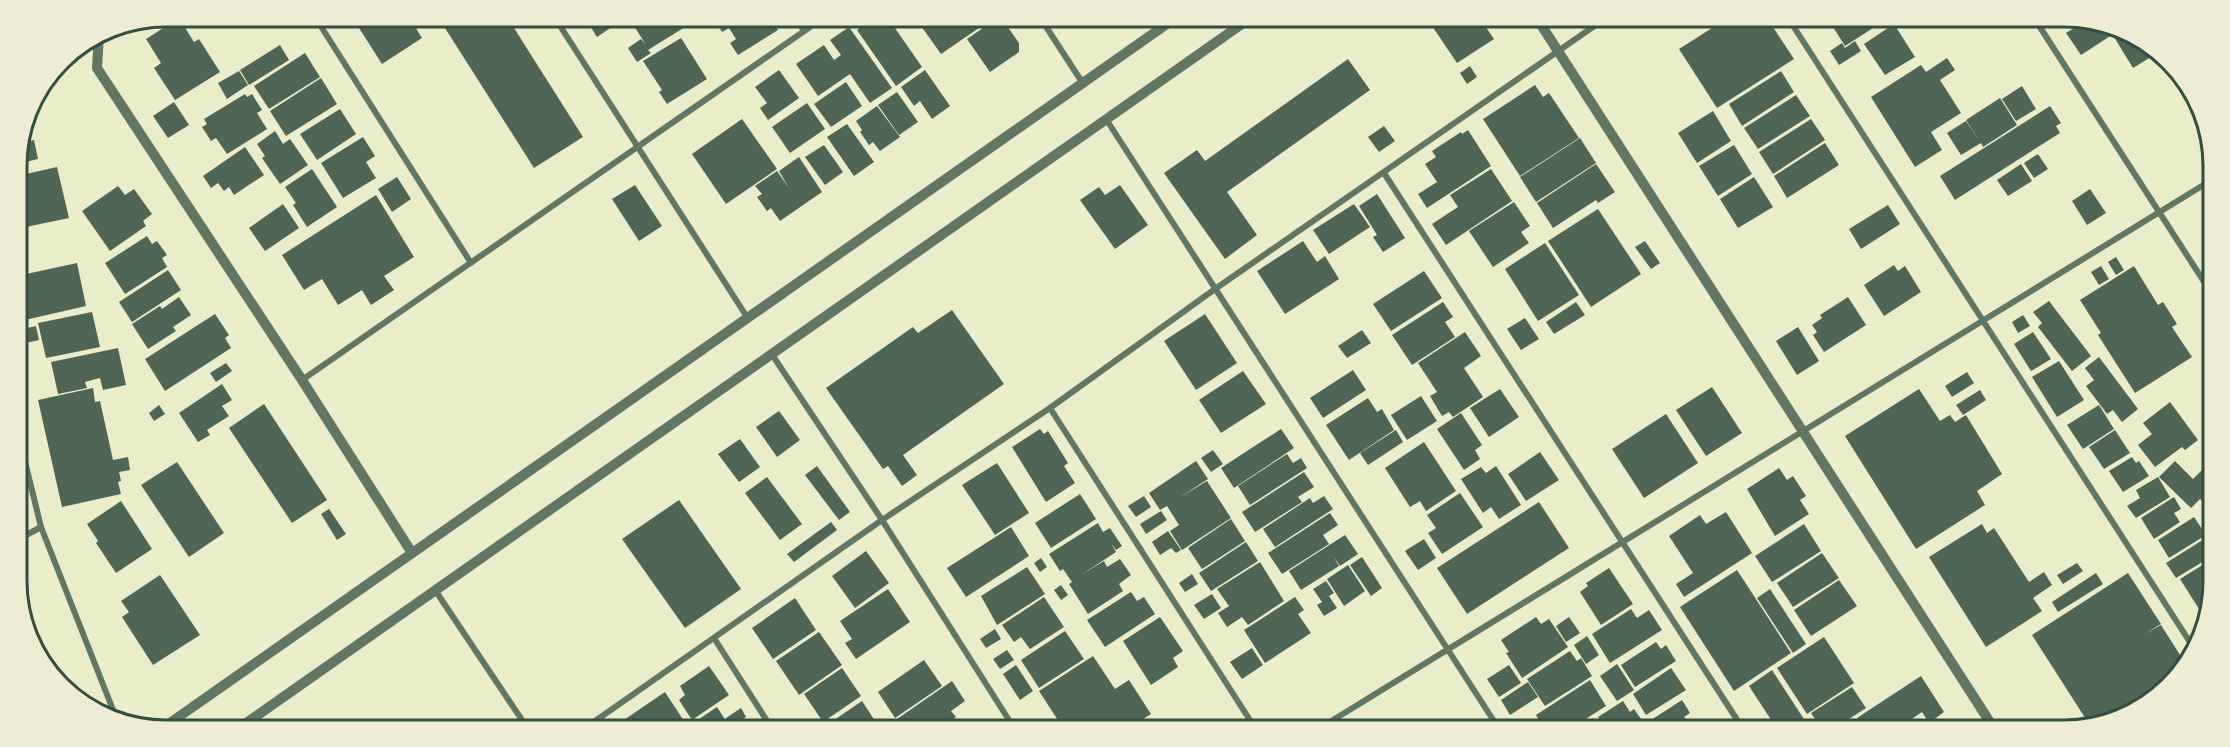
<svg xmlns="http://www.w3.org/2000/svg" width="2230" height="747" font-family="'DM Sans',sans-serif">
	<rect width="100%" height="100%" fill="#e9edc9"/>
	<g fill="#4f6655">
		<path d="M244 17H269L256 25 253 19 248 22Z"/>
		<path d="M352 17H409L422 38 382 64Z"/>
		<path d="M438 17H507L583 137 534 168Z"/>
		<path d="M179 18 194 42 199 39 220 72 175 100 154 68 161 63 146 39Z"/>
		<path d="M576 18H597L582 27Z"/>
		<path d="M600 18H616L619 22 597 37 589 24Z"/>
		<path d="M629 18H679L685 27 648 50 651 53 637 62 628 48 641 39 646 45Z"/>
		<path d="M682 18H700L687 26Z"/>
		<path d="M713 18H771L778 30 738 55 730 43 736 39 729 28 722 32Z"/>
		<path d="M874 18H888L922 67 896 86 857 30Z"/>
		<path d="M916 19H992L941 54Z"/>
		<path d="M996 19H1002L1019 43V52L990 72 967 39Z"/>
		<path d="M1428 20H1481L1494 39 1457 63Z"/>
		<path d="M1723 21H1769L1794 59 1717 108 1679 49Z"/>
		<path d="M1844 21H1884L1845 46 1833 27Z"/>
		<path d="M2084 22H2103L2118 31 2081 55 2066 33Z"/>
		<path d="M1894 24 1915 57 1885 75 1864 44Z"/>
		<path d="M849 27 892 88 870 103 850 74 818 96 796 64 824 45 834 60 841 55 830 40Z"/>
		<path d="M2121 33 2156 54 2133 68 2114 37Z"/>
		<path d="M681 38 707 79 667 104 659 92 662 90 643 61Z"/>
		<path d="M1855 41 1861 51 1839 65 1830 51 1842 43 1845 48Z"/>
		<path d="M280 45 289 60 249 85 240 70Z"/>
		<path d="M305 53 320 77 269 109 254 86Z"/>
		<path d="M2160 57 2176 67 2211 140 2158 58Z"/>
		<path d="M1947 58 1955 70 1940 80 1961 113 1931 132 1942 150 1915 167 1871 97 1921 65 1926 72Z"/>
		<path d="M1348 59 1370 90 1227 192 1257 235 1225 259 1164 173 1197 150 1205 161Z"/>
		<path d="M1470 66 1477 77 1467 84 1460 73Z"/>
		<path d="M779 70 799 98 768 120 760 108 767 103 755 87Z"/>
		<path d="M925 70 950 106 932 119 920 101 914 106 901 87Z"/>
		<path d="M239 71 248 85 227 99 218 83Z"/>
		<path d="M1781 71 1794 92 1742 126 1729 104Z"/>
		<path d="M321 78 337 104 286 136 270 111Z"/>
		<path d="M846 82 862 106 831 127 814 104Z"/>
		<path d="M1535 85 1543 97 1549 93 1579 138 1520 176 1483 119Z"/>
		<path d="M2022 86 2036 109 2016 121 2002 99Z"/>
		<path d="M897 92 918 122 899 135 878 105Z"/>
		<path d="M245 94 247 97 252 94 262 110 257 113 267 129 227 154 216 138 211 141 202 127 207 124 204 119Z"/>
		<path d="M1796 95 1810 116 1758 149 1744 128Z"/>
		<path d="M2000 98 2017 125 1983 147 1981 143 1961 155 1947 133 1966 121 1979 140 1966 120Z"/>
		<path d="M174 102 189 125 168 138 153 116Z"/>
		<path d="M807 103 825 129 790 153 772 127Z"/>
		<path d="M877 106 900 137 880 151 873 142 869 145 860 132 862 130 856 121Z"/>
		<path d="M2050 106 2061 123 2056 126 2060 133 1955 200 1940 176Z"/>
		<path d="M340 109 356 134 317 160 300 134Z"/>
		<path d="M1713 111 1731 141 1697 163 1678 133Z"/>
		<path d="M742 119 777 169 726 204 692 154Z"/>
		<path d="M1811 119 1825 140 1773 174 1759 152Z"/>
		<path d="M847 124 874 162 854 176 827 137Z"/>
		<path d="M1384 126 1395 141 1379 152 1368 137Z"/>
		<path d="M1468 130 1491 166 1427 208 1418 194 1437 182 1425 164 1436 157 1432 151 1461 132 1462 134Z"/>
		<path d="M275 131 283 144 290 139 308 165 280 184 262 158 265 156 257 144Z"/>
		<path d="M363 137 375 156 366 162 376 178 343 198 321 163Z"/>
		<path d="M1580 138 1596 163 1536 202 1520 177Z"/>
		<path d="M34 140 38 159 17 164 20 143Z"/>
		<path d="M1825 143 1839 165 1787 198 1774 176Z"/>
		<path d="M824 145 843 172 825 185 805 157Z"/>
		<path d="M1734 145 1752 174 1718 196 1699 166Z"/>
		<path d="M245 147 264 175 234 195 229 187 224 191 218 183 211 188 203 176Z"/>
		<path d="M2038 154 2048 169 2034 178 2024 163Z"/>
		<path d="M799 157 822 192 780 221 771 208 767 211 757 197 762 194 755 186 777 171 789 188 779 171Z"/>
		<path d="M1596 164 1615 192 1598 203 1596 200 1553 228 1537 203Z"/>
		<path d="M2021 164 2032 181 2008 196 1997 180Z"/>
		<path d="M57 167 69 218 21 228 17 211V176Z"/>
		<path d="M312 169 337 207 307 227 293 205 296 203 285 187Z"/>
		<path d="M1491 169 1512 201 1446 245 1432 224 1458 207 1450 195Z"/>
		<path d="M397 177 411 199 392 212 378 189Z"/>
		<path d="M1754 177 1773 207 1738 228 1720 199Z"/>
		<path d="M635 185 662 226 639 241 612 199Z"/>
		<path d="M1120 185 1148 225 1115 249 1080 200 1099 187 1105 195Z"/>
		<path d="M118 186 125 195 134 189 152 214 143 221 146 226 110 251 82 211Z"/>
		<path d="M2090 189 2106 213 2087 225 2072 201Z"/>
		<path d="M1377 194 1405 238 1383 252 1373 237 1377 235 1359 206Z"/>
		<path d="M376 195 414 257 384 276 394 290 371 305 362 290 338 305 322 279 304 290 282 255Z"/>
		<path d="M1514 202 1530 226 1521 232 1529 243 1493 267 1469 231Z"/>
		<path d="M283 204 299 228 265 251 249 228Z"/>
		<path d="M1354 204 1370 227 1329 254 1313 230Z"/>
		<path d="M1888 205 1900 224 1861 249 1849 229Z"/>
		<path d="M1598 209 1641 274 1591 307 1548 241Z"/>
		<path d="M147 236 152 244 157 241 167 255 162 258 167 267 125 294 105 263Z"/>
		<path d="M21 240 28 272 17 274V241Z"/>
		<path d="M1303 241 1317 262 1325 256 1339 279 1285 314 1257 271Z"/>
		<path d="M1645 241 1660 263 1651 269 1635 247Z"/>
		<path d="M1545 243 1579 295 1538 321 1505 269Z"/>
		<path d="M2116 257 2124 270 2116 275 2108 262Z"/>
		<path d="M77 263 86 306 25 320 18 288 17 276Z"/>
		<path d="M1894 265 1898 271 1905 266 1921 292 1884 316 1864 285Z"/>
		<path d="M2101 266 2109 279 2099 285 2091 272Z"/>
		<path d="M2134 266 2158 305 2163 302 2177 324 2172 327 2192 357 2135 393 2098 335 2101 333 2080 300Z"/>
		<path d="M168 270 181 290 132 322 119 302Z"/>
		<path d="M1424 271 1442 298 1391 331 1373 304Z"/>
		<path d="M179 297 191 315 173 327 176 331 148 349 132 324 160 306 162 309Z"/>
		<path d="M1848 297 1866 325 1824 352 1813 335 1817 332 1812 325 1822 318 1820 315Z"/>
		<path d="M2049 301 2091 356 2072 371 2038 327 2042 323 2033 312Z"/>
		<path d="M1443 302 1453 317 1445 322 1455 337 1412 365 1392 335Z"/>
		<path d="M1576 302 1585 315 1554 334 1546 322Z"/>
		<path d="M952 310 1004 384 903 455 917 475 902 486 888 466 883 469 826 388 913 327 918 333Z"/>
		<path d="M92 312 100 347 46 358 38 323Z"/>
		<path d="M215 314 229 335 225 338 231 348 165 391 145 359Z"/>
		<path d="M1205 314 1237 363 1196 390 1164 341Z"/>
		<path d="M2023 315 2030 326 2018 333 2012 322Z"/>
		<path d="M1525 318 1539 339 1521 350 1507 329Z"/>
		<path d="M36 326 39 340 18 345V330Z"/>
		<path d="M1798 327 1819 361 1797 375 1776 341Z"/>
		<path d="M1362 330 1371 343 1347 358 1338 346Z"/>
		<path d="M1465 332 1481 356 1464 368 1483 397 1453 417 1449 412 1442 416 1430 396 1437 392 1418 363Z"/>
		<path d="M2033 332 2051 359 2031 371 2014 344Z"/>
		<path d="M118 348 126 385 103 390 100 378 85 382 87 388 58 394 51 362Z"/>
		<path d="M2099 357 2138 409 2122 422 2113 410 2107 414 2086 386 2094 380 2085 368Z"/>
		<path d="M2059 361 2084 400 2057 417 2032 377Z"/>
		<path d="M226 363 232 371 216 382 210 373Z"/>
		<path d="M1353 370 1366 390 1323 418 1310 398Z"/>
		<path d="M1243 371 1266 404 1221 433 1199 400Z"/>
		<path d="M1967 372 1974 383 1952 397 1945 386Z"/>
		<path d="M222 384 232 400 222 406 229 416 207 430 210 435 198 442 179 413Z"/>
		<path d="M1712 387 1742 433 1706 456 1676 410Z"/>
		<path d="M93 388 95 402 100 401 113 460 128 457 130 470 119 472 121 481 118 482 121 494 62 507 38 400Z"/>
		<path d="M1500 389 1519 417 1489 437 1470 408Z"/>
		<path d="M1919 389 1940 421 1950 415 1955 422 1966 415 2002 474 1977 491 1985 505 1916 549 1845 436Z"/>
		<path d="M1980 390 1986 400 1963 415 1956 405Z"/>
		<path d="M1421 396 1437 421 1407 440 1391 415Z"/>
		<path d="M1368 398 1377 412 1382 409 1394 430 1349 460 1326 425Z"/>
		<path d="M2170 402 2198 440 2185 450 2182 447 2155 467 2138 445 2152 434 2143 423Z"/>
		<path d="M264 404 327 500 292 523 229 428Z"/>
		<path d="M159 405 165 414 154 421 149 413Z"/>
		<path d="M2099 405 2114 429 2083 449 2067 425Z"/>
		<path d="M779 411 800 440 777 457 756 427Z"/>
		<path d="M1461 413 1482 445 1475 450 1480 459 1464 470 1437 429Z"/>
		<path d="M1666 414 1698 463 1644 498 1612 449Z"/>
		<path d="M1040 429 1044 434 1048 431 1068 463 1064 466 1075 483 1046 502 1012 447Z"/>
		<path d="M1281 429 1294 448 1234 488 1221 468Z"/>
		<path d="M1396 430 1403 442 1368 465 1360 453Z"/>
		<path d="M2115 430 2130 453 2104 469 2089 447Z"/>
		<path d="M740 439 760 467 739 482 718 454Z"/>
		<path d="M1424 442 1456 491 1426 511 1420 501 1410 507 1385 468Z"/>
		<path d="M1213 450 1223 464 1211 472 1201 458Z"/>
		<path d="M1540 452 1559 480 1526 501 1508 474Z"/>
		<path d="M1287 454 1293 463 1301 458 1307 468 1250 505 1238 486Z"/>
		<path d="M2132 457 2136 463 2139 461 2149 476 2123 492 2109 471Z"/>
		<path d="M1196 461 1208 479 1179 498 1207 481 1231 518 1182 550 1170 531 1179 525 1167 506 1160 510 1149 493Z"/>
		<path d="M2175 461 2193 479 2209 463V507L2200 499 2191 508 2159 477Z"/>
		<path d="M177 462 224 533 189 557 141 485Z"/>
		<path d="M997 463 1029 513 995 535 962 485Z"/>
		<path d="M817 466 850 512 839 520 805 475Z"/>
		<path d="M1496 466 1521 505 1499 519 1491 507 1483 513 1461 479 1481 467 1486 473Z"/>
		<path d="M1779 468 1787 480 1793 476 1806 496 1800 500 1809 514 1775 536 1747 489Z"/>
		<path d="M1304 472 1314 487 1298 497 1302 502 1255 532 1242 512Z"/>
		<path d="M767 477 802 524 780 540 745 493Z"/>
		<path d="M2158 477 2170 497 2136 518 2127 506 2140 498 2136 490Z"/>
		<path d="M1460 493 1483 527 1442 554 1428 533 1436 528 1427 515Z"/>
		<path d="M1080 494 1096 519 1051 548 1035 523Z"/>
		<path d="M1144 496 1151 507 1136 517 1128 506Z"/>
		<path d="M1324 496 1333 509 1275 547 1263 529 1310 498 1313 503Z"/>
		<path d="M2174 497 2181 509 2174 513 2180 522 2154 539 2141 518Z"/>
		<path d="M679 500 741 589 685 628 622 539Z"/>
		<path d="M121 501 152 549 116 573 96 543 98 541 87 524Z"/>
		<path d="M1539 502 1569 548 1467 614 1437 568Z"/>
		<path d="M329 509 346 534 337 540 321 514Z"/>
		<path d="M1161 511 1167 520 1146 534 1140 524Z"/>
		<path d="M1726 512 1752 553 1684 597 1676 584 1693 573 1669 536 1700 515 1706 524Z"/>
		<path d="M1330 513 1338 525 1323 535 1329 544 1282 574 1268 553Z"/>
		<path d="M2194 517 2206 535 2169 558 2158 540Z"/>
		<path d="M1231 519 1245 541 1202 569 1188 548Z"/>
		<path d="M831 522 837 530 794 562 787 554Z"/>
		<path d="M1098 523 1103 532 1110 528 1122 546 1116 550 1111 543 1116 552 1081 575 1104 561 1107 567 1120 559 1131 575 1119 584 1123 591 1088 614 1069 584 1072 582 1063 569 1060 571 1049 554Z"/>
		<path d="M1804 524 1821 551 1772 582 1755 556Z"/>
		<path d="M1982 524 1987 533 1994 528 2029 582 2044 572 2052 585 2033 598 2042 611 1986 647 1929 557Z"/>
		<path d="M1011 527 1029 556 966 597 947 568Z"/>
		<path d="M1168 531 1181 550 1176 553 1171 548 1160 555 1152 542Z"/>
		<path d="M1345 535 1358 554 1340 566 1333 556 1339 566 1301 590 1289 571Z"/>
		<path d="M2209 536V558L2176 578 2166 563Z"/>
		<path d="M1424 539 1436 558 1418 570 1405 551Z"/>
		<path d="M1246 542 1258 561 1211 591 1199 573Z"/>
		<path d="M866 551 889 583 855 608 832 576Z"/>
		<path d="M1822 553 1839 578 1793 607 1777 583Z"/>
		<path d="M1362 557 1382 588 1371 596 1350 565Z"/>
		<path d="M1041 558 1047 567 1040 572 1034 563Z"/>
		<path d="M2209 561 2208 603 2199 609 2180 579Z"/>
		<path d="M1260 562 1284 601 1248 625 1242 617 1227 627 1218 613 1229 606 1217 589Z"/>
		<path d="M2077 563 2083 571 2063 584 2057 575Z"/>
		<path d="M1348 565 1365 591 1344 606 1327 579Z"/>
		<path d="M1027 567 1045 594 997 625 981 596Z"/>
		<path d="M1609 568 1633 604 1601 625 1580 592 1588 586 1586 583Z"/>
		<path d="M1737 570 1791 653 1734 691 1680 607Z"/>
		<path d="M2096 573 2103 584 2058 612 2052 602Z"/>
		<path d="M2128 573 2161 624 2145 634 2161 625 2187 666 2155 699 2089 724 2032 635Z"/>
		<path d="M1192 574 1198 584 1185 592 1179 583Z"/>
		<path d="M160 575 200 635 153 665 122 617 129 612 121 601Z"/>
		<path d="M1839 580 1857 606 1811 636 1794 610Z"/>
		<path d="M1326 581 1334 593 1329 596 1337 608 1324 616 1317 605 1322 602 1313 589Z"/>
		<path d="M1061 585 1068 595 1061 600 1054 590Z"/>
		<path d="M888 589 910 622 856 659 845 643 852 639 840 621Z"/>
		<path d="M1770 589 1806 644 1793 653 1757 598Z"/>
		<path d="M1131 592 1137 601 1144 597 1155 614 1105 647 1087 620Z"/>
		<path d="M1212 594 1221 608 1204 619 1194 605Z"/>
		<path d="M1044 597 1064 627 1030 649 1021 637 1014 642 1002 625Z"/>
		<path d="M1295 597 1304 610 1298 614 1311 633 1265 663 1244 630Z"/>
		<path d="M795 598 816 630 773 659 752 628Z"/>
		<path d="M1631 609 1637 618 1649 610 1662 630 1610 663 1592 634Z"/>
		<path d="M1160 617 1183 651 1173 658 1178 667 1151 685 1123 641Z"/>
		<path d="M1536 617 1541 624 1549 619 1568 647 1522 678 1506 653 1509 652 1501 640Z"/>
		<path d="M1569 617 1580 633 1566 642 1556 626Z"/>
		<path d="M995 629 1001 639 986 648 980 639Z"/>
		<path d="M1065 631 1084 659 1039 688 1021 660Z"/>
		<path d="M819 632 842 665 799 695 776 661Z"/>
		<path d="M1587 636 1599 655 1586 664 1574 645Z"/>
		<path d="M1824 637 1854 683 1807 714 1777 668Z"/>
		<path d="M1656 642 1661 649 1666 645 1676 661 1635 687 1621 665Z"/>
		<path d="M1252 648 1263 665 1242 679 1230 662Z"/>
		<path d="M1007 650 1014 660 1000 669 993 659Z"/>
		<path d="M1570 651 1577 661 1581 658 1592 676 1545 706 1527 679Z"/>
		<path d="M1093 656 1115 689 1129 680 1151 714 1129 728H1063L1039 691Z"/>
		<path d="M924 660 942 686 895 718 878 692Z"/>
		<path d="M1617 664 1634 690 1617 701 1600 676Z"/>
		<path d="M1016 665 1033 691 1020 700 1003 674Z"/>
		<path d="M1509 665 1521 683 1499 697 1487 679Z"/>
		<path d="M709 666 729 695 692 720 679 700 685 695 680 686Z"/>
		<path d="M842 668 861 696 823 722 804 694Z"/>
		<path d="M1671 668 1686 690 1646 715 1633 694Z"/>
		<path d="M1772 670 1811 730 1777 729 1749 686Z"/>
		<path d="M1921 676 1944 712 1929 723 1922 712 1903 725 1906 730H1865L1857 718Z"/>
		<path d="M1590 680 1606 706 1570 729H1541L1543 727 1536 715Z"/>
		<path d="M952 681 965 701 951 711 956 717 941 727H902L897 719Z"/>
		<path d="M1528 682 1538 697 1510 715 1501 700Z"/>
		<path d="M1852 687 1866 708 1832 730H1822L1811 713Z"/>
		<path d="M665 692 684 721 676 727H624L621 722Z"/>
		<path d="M1682 700 1690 713 1684 717 1692 729H1653L1648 722Z"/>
		<path d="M862 701 879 727H824Z"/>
		<path d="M1623 701 1630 712 1634 709 1648 729H1606L1598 717Z"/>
		<path d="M717 707 730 727H687Z"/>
		<path d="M741 708 746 717 732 727 726 718Z"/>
		<path d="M1593 718 1600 729H1577Z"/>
		<path d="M964 719 969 727H951Z"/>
		<path d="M983 719 989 727H971Z"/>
		<path d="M1718 720 1724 729H1704Z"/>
	</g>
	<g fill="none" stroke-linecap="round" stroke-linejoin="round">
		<g stroke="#617663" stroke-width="6">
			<path d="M315 17 471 263"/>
			<path d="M555 18 747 317"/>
			<path d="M796 18 804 31"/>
			<path d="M1041 19 1082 82"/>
			<path d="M1790 21 2195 650"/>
			<path d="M2036 21 2210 291"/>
			<path d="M1106 119 1499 729"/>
			<path d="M1384 173 1743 729"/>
			<path d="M771 353 882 520 1014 728"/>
			<path d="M302 380 823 18"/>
			<path d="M1050 408 1255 728"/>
			<path d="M18 433 41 527 117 720"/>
			<path d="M19 539 41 527"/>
			<path d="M435 590 526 726"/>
			<path d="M714 638 771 727"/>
			<path d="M588 726 882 520 1050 408 1215 289 1603 20"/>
			<path d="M1320 728 2210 181"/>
		</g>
		<g stroke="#617663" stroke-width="10">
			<path d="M1538 20 1995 730"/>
			<path d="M99 34 97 68 302 380 412 553"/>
			<path d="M167 725 1174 19"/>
			<path d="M242 726 1249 19"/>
		</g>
	</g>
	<path d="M0 0H2230V747H0ZM166 27H2064A139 139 0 0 1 2203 166V581A139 139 0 0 1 2064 720H166A139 139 0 0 1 27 581V166A139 139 0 0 1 166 27Z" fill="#eeecd3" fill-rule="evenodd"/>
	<path fill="none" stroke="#344e41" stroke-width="3" d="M166 27H2064A139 139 0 0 1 2203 166V581A139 139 0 0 1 2064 720H166A139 139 0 0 1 27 581V166A139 139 0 0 1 166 27Z"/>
</svg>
